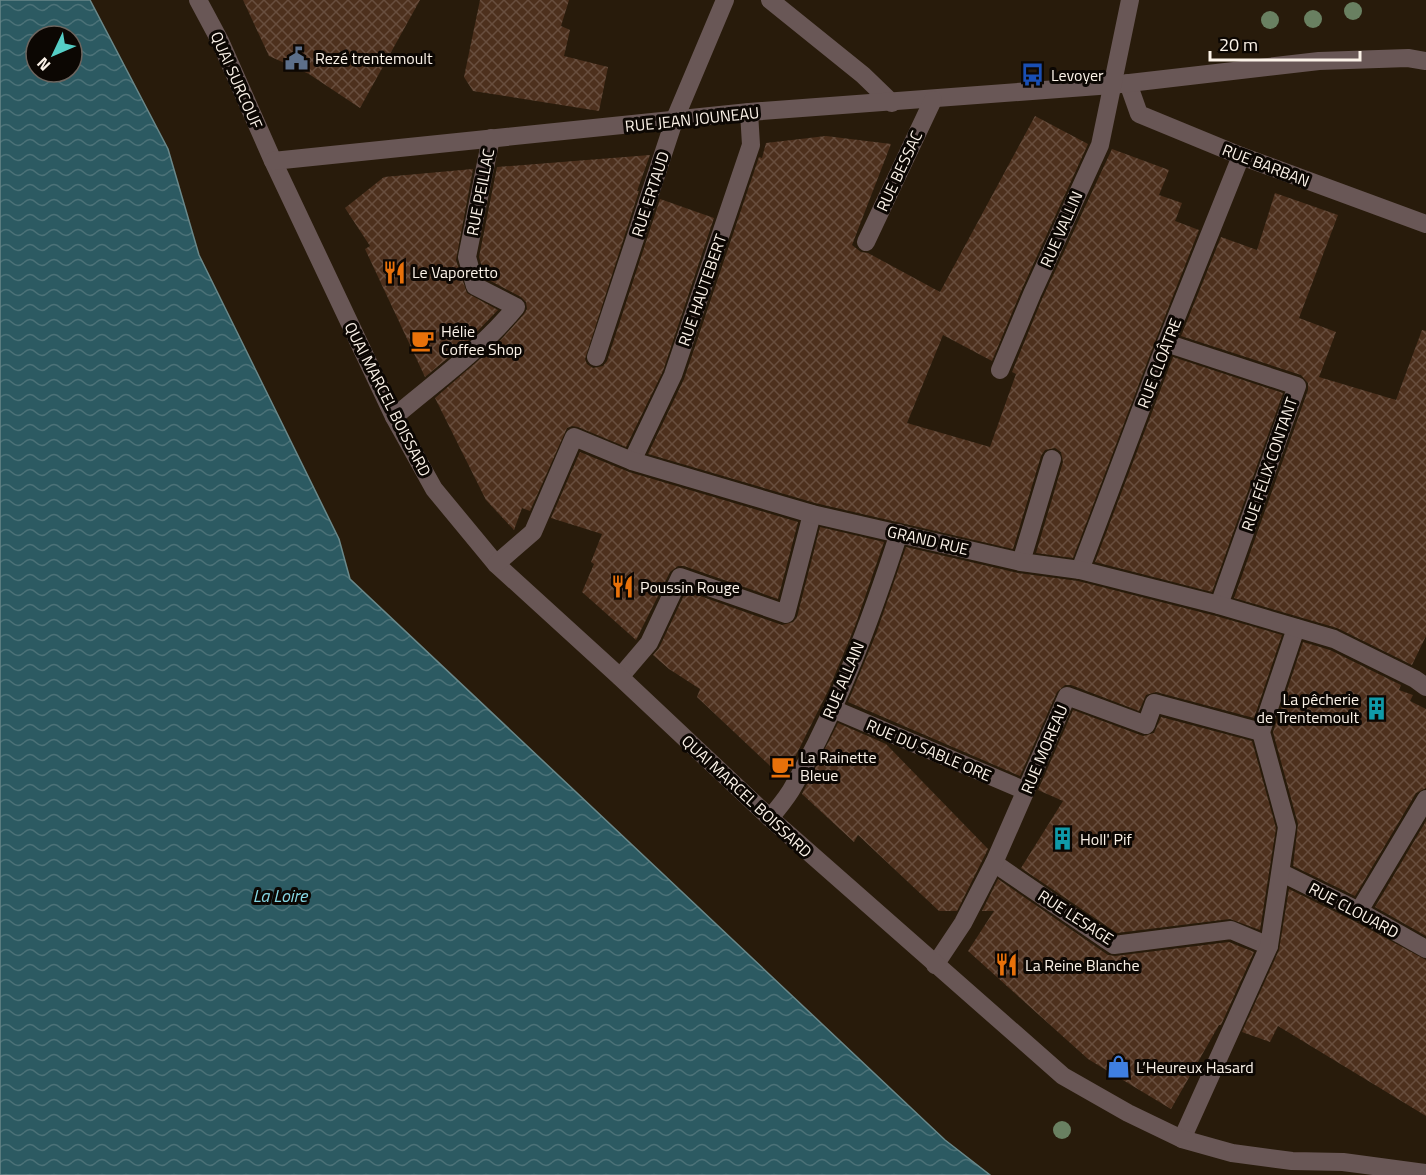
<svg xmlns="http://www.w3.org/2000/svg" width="1426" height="1175" font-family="'Titillium Web',sans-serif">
	<defs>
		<pattern id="water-waves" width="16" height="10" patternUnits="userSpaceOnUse" patternTransform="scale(1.5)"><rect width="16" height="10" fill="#2c5a62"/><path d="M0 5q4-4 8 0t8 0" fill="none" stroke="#4c7278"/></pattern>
		<pattern id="building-cross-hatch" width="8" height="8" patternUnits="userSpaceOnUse" patternTransform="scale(1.5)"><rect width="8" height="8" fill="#4d301d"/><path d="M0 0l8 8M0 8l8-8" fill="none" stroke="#684e3e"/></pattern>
	</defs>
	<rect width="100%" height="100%" fill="#281b0b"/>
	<path fill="url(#water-waves)" stroke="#6a888a" stroke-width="1.5" fill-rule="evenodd" d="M0 0H90L168 149 199 255 339 539 350 579 945 1140 990 1175H0ZM36 36H72V72H36Z"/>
	<g fill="url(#building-cross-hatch)">
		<path d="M243 0H420L360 108 309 74 269 56Z"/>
		<path d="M480 0H569L561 26 570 30 564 56 608 67 599 111 473 91 464 77Z"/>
		<path d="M1035 116 1088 144 1022 289 992 361 943 335 907 423 990 447 1016 374 1012 372 1042 299 1112 149 1169 170 1159 195 1182 203 1175 221 1199 230 1156 339 1073 558 1036 553 1063 462 1061 452 1055 448 1045 450 1041 456 1013 549 815 503 648 454 684 379 759 157 762 158 766 143 826 136 891 144 852 245 861 252 868 253 940 292Z"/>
		<path d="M650 155 637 191H639L585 359 587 364 593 368 603 366 607 361 660 199 714 218 663 371 626 447 578 427 572 426 567 428 530 511 522 508 514 530 486 500 435 398 496 345 524 314 527 309 526 302 521 297 485 278 479 257 497 167Z"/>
		<path d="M473 169 456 260 467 293 498 310 466 343 425 377 365 249 370 246 345 208 384 177Z"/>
		<path d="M1275 193 1338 215 1299 318 1336 332 1319 377 1396 400 1422 330 1426 331V636L1412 665 1337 628 1234 598 1308 390V383L1301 375 1181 336 1221 237 1257 250Z"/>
		<path d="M1173 357 1283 393 1212 592 1095 562Z"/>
		<path d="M580 452 629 472 798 522 778 599 684 566H678L670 572 636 640 582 592 594 564 591 562 602 534 551 518Z"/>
		<path d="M820 527 884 542 855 626 829 689 784 779 697 697 700 689 669 669 653 655 659 648 686 591 782 625 793 622 797 617Z"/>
		<path d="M906 547 1018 573 1078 581 1216 616 1282 635 1254 718 1156 692 1146 695 1139 711 1071 685H1065L1057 692 1020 776 848 702 876 634Z"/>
		<path d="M1303 642 1330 650 1401 685 1399 690 1413 695 1410 701 1426 709V788L1416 793 1355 896 1293 866 1298 824 1273 732Z"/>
		<path d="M1073 710 1143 736 1154 733 1161 717 1252 741 1276 828 1260 930 1230 919 1117 933 1021 868 1063 801 1038 790Z"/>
		<path d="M838 723 886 744 988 849 957 911H939L858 835 854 842 802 794Z"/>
		<path d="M1426 821V936L1375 907Z"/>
		<path d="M998 879 1108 955 1115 956 1229 942 1254 952 1221 1025H1219L1171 1109 1088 1059 968 951 994 911H982Z"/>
		<path d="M1289 889 1354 921 1426 960V1116L1278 1026 1270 1042 1242 1032 1279 950Z"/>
	</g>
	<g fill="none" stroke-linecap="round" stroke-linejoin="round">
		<g stroke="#695756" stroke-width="18">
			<path d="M674 121 725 0"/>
			<path d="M394 417C435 382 482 349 516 307L475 286 467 257 491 138"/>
			<path d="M632 461 673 375 751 145 749 112"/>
			<path d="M1021 562 1052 459"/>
			<path d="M1080 570 1166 343 1241 156"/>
			<path d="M620 677 649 643 680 577 786 614 812 514"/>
			<path d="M833 709 1026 791"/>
			<path d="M770 818C778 808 788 797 794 785 839 706 871 619 899 533"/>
			<path d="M994 863 1114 945 1231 930 1269 946"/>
			<path d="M1282 873 1359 911 1426 949"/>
			<path d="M1359 911 1426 799"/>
			<path d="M935 965 963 923 994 863 1067 696 1146 725 1154 703 1261 732"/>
			<path d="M1182 1139 1269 946 1287 827 1261 732 1296 628"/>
		</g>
		<g stroke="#695756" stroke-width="18">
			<path d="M198 0 220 41 273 161 394 417 434 489 496 564 620 677 770 818 1063 1076 1128 1113 1182 1139 1232 1153 1292 1161 1343 1162 1426 1173"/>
			<path d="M770 0 863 75 892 103"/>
			<path d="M1128 83 1139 114 1241 156 1426 224"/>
			<path d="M273 161 749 112 1112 85 1319 61 1408 58 1426 61"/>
			<path d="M866 242 933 100"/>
			<path d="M1166 343 1297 386 1219 605"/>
			<path d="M596 357 674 121"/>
			<path d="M1000 370 1032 294 1100 145 1130 0"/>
			<path d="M496 564 533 532 574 437 632 461 812 514 1021 562 1080 570 1219 605 1334 639 1415 679 1426 687"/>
		</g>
	</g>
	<g fill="#698061">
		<circle cx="1353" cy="11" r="9"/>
		<circle cx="1313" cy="19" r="9"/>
		<circle cx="1270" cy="20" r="9"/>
		<circle cx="1062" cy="1130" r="9"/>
	</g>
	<defs>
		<symbol id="civic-bare" viewBox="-9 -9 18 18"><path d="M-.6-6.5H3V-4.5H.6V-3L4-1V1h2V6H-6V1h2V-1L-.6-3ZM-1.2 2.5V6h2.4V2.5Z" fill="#5c6f8a" stroke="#0c0703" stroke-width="2.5" paint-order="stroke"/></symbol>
		<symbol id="bus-bare" viewBox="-9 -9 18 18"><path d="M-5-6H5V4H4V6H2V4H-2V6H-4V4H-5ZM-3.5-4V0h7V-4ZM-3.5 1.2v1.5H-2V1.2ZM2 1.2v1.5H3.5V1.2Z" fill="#1a4fb4" stroke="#0c0703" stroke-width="2.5" paint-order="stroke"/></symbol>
		<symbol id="restaurant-bare" viewBox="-9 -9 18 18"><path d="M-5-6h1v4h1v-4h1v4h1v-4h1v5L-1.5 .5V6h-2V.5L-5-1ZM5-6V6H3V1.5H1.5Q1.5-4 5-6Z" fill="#e8710a" stroke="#0c0703" stroke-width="2.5" paint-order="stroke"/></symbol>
		<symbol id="cafe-bare" viewBox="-9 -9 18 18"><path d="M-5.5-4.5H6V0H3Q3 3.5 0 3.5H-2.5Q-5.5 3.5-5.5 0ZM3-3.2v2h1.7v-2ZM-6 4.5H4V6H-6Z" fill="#e8710a" stroke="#0c0703" stroke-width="2.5" paint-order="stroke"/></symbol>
		<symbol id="building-bare" viewBox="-9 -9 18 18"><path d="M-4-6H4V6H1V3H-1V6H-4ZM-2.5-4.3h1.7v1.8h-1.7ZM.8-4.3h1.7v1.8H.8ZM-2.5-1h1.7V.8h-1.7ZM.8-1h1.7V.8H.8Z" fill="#0f9aa8" stroke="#0c0703" stroke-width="2.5" paint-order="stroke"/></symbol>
		<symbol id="shop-bare" viewBox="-9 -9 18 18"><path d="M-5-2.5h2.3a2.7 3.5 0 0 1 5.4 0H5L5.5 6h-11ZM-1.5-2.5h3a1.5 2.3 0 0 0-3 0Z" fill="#3f7fe0" stroke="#0c0703" stroke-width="2.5" paint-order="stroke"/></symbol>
	</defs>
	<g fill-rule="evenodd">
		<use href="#civic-bare" x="280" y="42" width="33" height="33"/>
		<use href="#bus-bare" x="1016" y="58" width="33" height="33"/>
		<use href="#restaurant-bare" x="378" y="256" width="33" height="33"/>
		<use href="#cafe-bare" x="406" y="324" width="33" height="33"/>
		<use href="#restaurant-bare" x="606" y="570" width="33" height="33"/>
		<use href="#building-bare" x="1360" y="692" width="33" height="33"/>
		<use href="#cafe-bare" x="766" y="750" width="33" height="33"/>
		<use href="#building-bare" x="1046" y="822" width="33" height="33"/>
		<use href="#restaurant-bare" x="990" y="948" width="33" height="33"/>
		<use href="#shop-bare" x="1102" y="1050" width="33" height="33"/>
	</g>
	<g text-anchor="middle" stroke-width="6" stroke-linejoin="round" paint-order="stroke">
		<g font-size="16" fill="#fbf2e8" stroke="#0c0703" text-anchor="start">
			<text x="315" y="64">Rezé trentemoult</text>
			<text x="1051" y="81">Levoyer</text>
			<text x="412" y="278">Le Vaporetto</text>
			<text x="441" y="337">Hélie<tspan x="441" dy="18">Coffee Shop</tspan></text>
			<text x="640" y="593">Poussin Rouge</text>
			<text x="1359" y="705" text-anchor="end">La pêcherie<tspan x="1359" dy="18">de Trentemoult</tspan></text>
			<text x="800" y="763">La Rainette<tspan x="800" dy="18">Bleue</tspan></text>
			<text x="1080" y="845">Holl' Pif</text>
			<text x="1025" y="971">La Reine Blanche</text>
			<text x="1136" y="1073">L’Heureux Hasard</text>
		</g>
		<g font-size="16" fill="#fbf2e8" stroke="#0c0703">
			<text transform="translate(237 80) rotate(66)" y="6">QUAI SURCOUF</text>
			<text transform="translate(692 119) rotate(-6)" y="6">RUE JEAN JOUNEAU</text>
			<text transform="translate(1266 165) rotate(21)" y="6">RUE BARBAN</text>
			<text transform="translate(899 171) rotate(-65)" y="6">RUE BESSAC</text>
			<text transform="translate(480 192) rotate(-79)" y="6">RUE PEILLAC</text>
			<text transform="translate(650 194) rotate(-72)" y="6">RUE ERTAUD</text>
			<text transform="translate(1061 229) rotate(-66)" y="6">RUE VALLIN</text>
			<text transform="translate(702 290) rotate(-71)" y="6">RUE HAUTEBERT</text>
			<text transform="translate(1159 363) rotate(-69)" y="6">RUE CLOÂTRE</text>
			<text transform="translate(388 399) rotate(63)" y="6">QUAI MARCEL BOISSARD</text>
			<text transform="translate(1269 464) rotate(-71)" y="6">RUE FÉLIX CONTANT</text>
			<text transform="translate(928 540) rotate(13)" y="6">GRAND RUE</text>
			<text transform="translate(843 680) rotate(-67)" y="6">RUE ALLAIN</text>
			<text transform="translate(1044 749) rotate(-67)" y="6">RUE MOREAU</text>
			<text transform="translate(929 750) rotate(23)" y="6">RUE DU SABLE ORE</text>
			<text transform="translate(747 796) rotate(43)" y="6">QUAI MARCEL BOISSARD</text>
			<text transform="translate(1354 910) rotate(28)" y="6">RUE CLOUARD</text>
			<text transform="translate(1076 917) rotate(33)" y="6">RUE LESAGE</text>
		</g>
		<g font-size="18" font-style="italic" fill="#85d6e3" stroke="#0c0703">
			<text x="280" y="902">La Loire</text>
		</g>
	</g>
	<g transform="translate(54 54) rotate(226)"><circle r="28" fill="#0c0703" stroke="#6c655f" stroke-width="1.5"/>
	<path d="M0-4.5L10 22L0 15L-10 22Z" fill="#55cec6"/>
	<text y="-9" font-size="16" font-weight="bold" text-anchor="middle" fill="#fbf2e8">N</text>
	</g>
	<path d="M1210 51v9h150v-9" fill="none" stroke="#fbf2e8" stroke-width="3"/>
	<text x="1219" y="51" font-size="18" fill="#fbf2e8" stroke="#0c0703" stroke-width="4.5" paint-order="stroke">20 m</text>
</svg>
